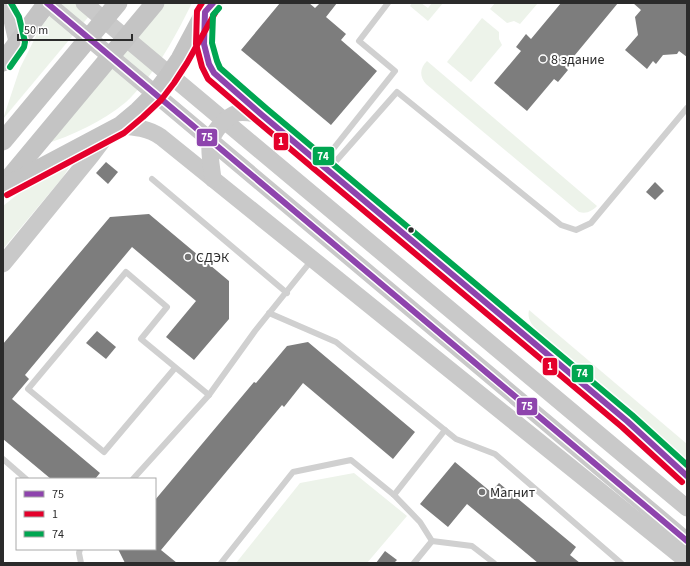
<svg xmlns="http://www.w3.org/2000/svg" width="690" height="566" font-family="'Source Sans 3',sans-serif">
	<rect width="100%" height="100%" fill="#fff"/>
	<g fill="#edf3ea">
		<path d="M60 3H100L3 119 20 68 40 28Z"/>
		<path d="M163 3H192C177 33 163 60 141 86 136 91 132 97 126 102 102 122 73 135 43 145Z"/>
		<path d="M412 3H421L428 8 432 3H443L428 21 410 6Z"/>
		<path d="M495 3H538L520 24 514 21 507 23 490 9Z"/>
		<path d="M482 18 499 32V39L502 45 471 82 447 62Z"/>
		<path d="M427 61 597 206C592 211 587 214 579 212L426 84C419 76 420 68 427 61Z"/>
		<path d="M75 158 63 177 3 249V206L37 179Z"/>
		<path d="M529 310 687 444V464L631 416 537 330C531 324 527 318 529 310Z"/>
		<path d="M354 473 407 516 367 563H236L300 483Z"/>
	</g>
	<g fill="#7d7d7d">
		<path d="M280 3H309L315 8 320 3H337L326 17 346 34 341 40 377 71 331 125 241 50Z"/>
		<path d="M561 3H618L565 67 568 70 558 82 554 79 527 111 494 83 521 51 516 47 526 34 531 39Z"/>
		<path d="M633 3H687V57L679 51 677 54 663 55 656 64 653 61 647 69 625 50 638 35 635 17 641 10Z"/>
		<path d="M106 162 118 172 108 184 96 173Z"/>
		<path d="M655 182 664 191 655 200 646 192Z"/>
		<path d="M149 214 229 281V319L194 360 166 337 196 301 132 247 25 375 29 379 12 399 100 473 95 479H51L3 439V344L110 217Z"/>
		<path d="M97 331 116 347 106 359 86 343Z"/>
		<path d="M308 342 415 432 393 459 303 383 284 407 282 405 161 550 177 563H125L118 549H155V500L254 382 256 383 287 346Z"/>
		<path d="M455 462 491 492 499 483 576 547 570 555 580 563H538L467 504 448 527 420 504Z"/>
		<path d="M385 551 397 560 394 563H376Z"/>
	</g>
	<g fill="none" stroke-linecap="round" stroke-linejoin="round">
		<g stroke="#d0d0d0" stroke-width="6">
			<path d="M322 163 395 71 359 41 388 3"/>
			<path d="M329 169 397 92 561 225 576 230 591 223 687 108"/>
			<path d="M152 179 287 293"/>
			<path d="M269 313 336 342 456 439 495 454 621 563"/>
			<path d="M175 368 104 452 28 389 126 272 167 307 141 339 209 395"/>
			<path d="M3 459 26 479"/>
			<path d="M133 479 209 395 255 331 311 261"/>
			<path d="M394 495 445 430"/>
			<path d="M432 541 472 546 494 563"/>
			<path d="M80 549 79 553 81 563"/>
			<path d="M221 563 293 472 351 460 394 495 420 522 432 541"/>
			<path d="M414 563 432 541"/>
		</g>
		<g stroke="#c9c9c9" stroke-width="17">
			<path d="M47 3 687 541"/>
			<path d="M84 3 687 508"/>
			<path d="M3 6 12 20 17 42"/>
			<path d="M205 12C204 34 202 54 214 73L262 115 627 421 687 476"/>
			<path d="M120 126C135 127 148 128 161 137L687 561"/>
			<path d="M213 179C212 170 209 153 210 145 212 132 225 117 237 113 245 111 254 114 262 115"/>
			<path d="M3 264 91 156 109 132"/>
		</g>
		<g stroke="#c4c4c4" stroke-width="19">
			<path d="M3 62 47 3"/>
			<path d="M3 141 118 3"/>
			<path d="M5 183 155 3"/>
			<path d="M3 188 120 126 138 111 155 94 167 78 180 59 205 12 213 3"/>
		</g>
		<defs>
			<g id="bus-1">
				<path d="M47 3 687 541"/>
				<path d="M213 3 205 12 204 44 209 64 214 73 262 115 627 421 687 476"/>
			</g>
			<g id="bus-2">
				<path d="M202 3 197 11 196 44 202 67 208 79 257 121 622 427 682 482"/>
				<path d="M7 195 124 133 143 117 161 100 174 83 187 63 215 13"/>
			</g>
			<g id="bus-3">
				<path d="M219 8 213 15 212 43 217 61 220 68 267 109 632 415 687 465"/>
				<path d="M10 67 24 47 25 42 19 17 11 3"/>
			</g>
		</defs>
		<use href="#bus-1" stroke="#fff" stroke-width="9"/>
		<use href="#bus-2" stroke="#fff" stroke-width="9"/>
		<use href="#bus-3" stroke="#fff" stroke-width="9"/>
		<use href="#bus-1" stroke="#8e44ad" stroke-width="6"/>
		<use href="#bus-2" stroke="#e4002b" stroke-width="6"/>
		<use href="#bus-3" stroke="#00a651" stroke-width="6"/>
	</g>
	<g fill="#757575" stroke="#fff" stroke-width="1.5">
		<circle cx="543" cy="59" r="4"/>
		<circle cx="188" cy="257" r="4"/>
		<circle cx="482" cy="492" r="4"/>
	</g>
	<circle fill="#2b2b2b" stroke="#fff" stroke-width="1.5" cx="411" cy="230" r="3.5"/>
	<g text-anchor="middle" stroke-width="4" stroke-linejoin="round" paint-order="stroke">
		<g font-size="14" fill="#2b2b2b" stroke="#fff" text-anchor="start">
			<text x="551" y="64">8 здание</text>
			<text x="196" y="262">СДЭК</text>
			<text x="490" y="497">Магнит</text>
		</g>
	</g>
	<g stroke="#fff" stroke-width="1.5">
		<rect x="196" y="128" width="22" height="19" rx="4" fill="#8e44ad"/>
		<rect x="273" y="132" width="16" height="19" rx="4" fill="#e4002b"/>
		<rect x="312" y="146" width="23" height="20" rx="4" fill="#00a651"/>
		<rect x="542" y="357" width="16" height="19" rx="4" fill="#e4002b"/>
		<rect x="571" y="364" width="23" height="19" rx="4" fill="#00a651"/>
		<rect x="516" y="397" width="22" height="19" rx="4" fill="#8e44ad"/>
	</g>
	<g font-size="11" text-anchor="middle" font-weight="bold" fill="#fff">
		<text x="207" y="141">75</text>
		<text x="281" y="145">1</text>
		<text x="323" y="160">74</text>
		<text x="550" y="370">1</text>
		<text x="582" y="377">74</text>
		<text x="527" y="410">75</text>
	</g>
	<rect width="690" height="566" fill="none" stroke="#2b2b2b" stroke-width="8"/>
	<rect x="16" y="478" width="140" height="72" fill="#ffffff" stroke="#aaaaaa"/>
	<rect x="24" y="491" width="20" height="6" fill="#8e44ad" stroke="#aaaaaa"/>
	<text x="52" y="498" font-size="12" fill="#2b2b2b">75</text>
	<rect x="24" y="511" width="20" height="6" fill="#e4002b" stroke="#aaaaaa"/>
	<text x="52" y="518" font-size="12" fill="#2b2b2b">1</text>
	<rect x="24" y="531" width="20" height="6" fill="#00a651" stroke="#aaaaaa"/>
	<text x="52" y="538" font-size="12" fill="#2b2b2b">74</text>
	<path d="M18 34v6h114v-6" fill="none" stroke="#2b2b2b" stroke-width="2"/>
	<text x="24" y="34" font-size="12" fill="#2b2b2b" stroke="#ffffff" stroke-width="3" paint-order="stroke">50 m</text>
</svg>
